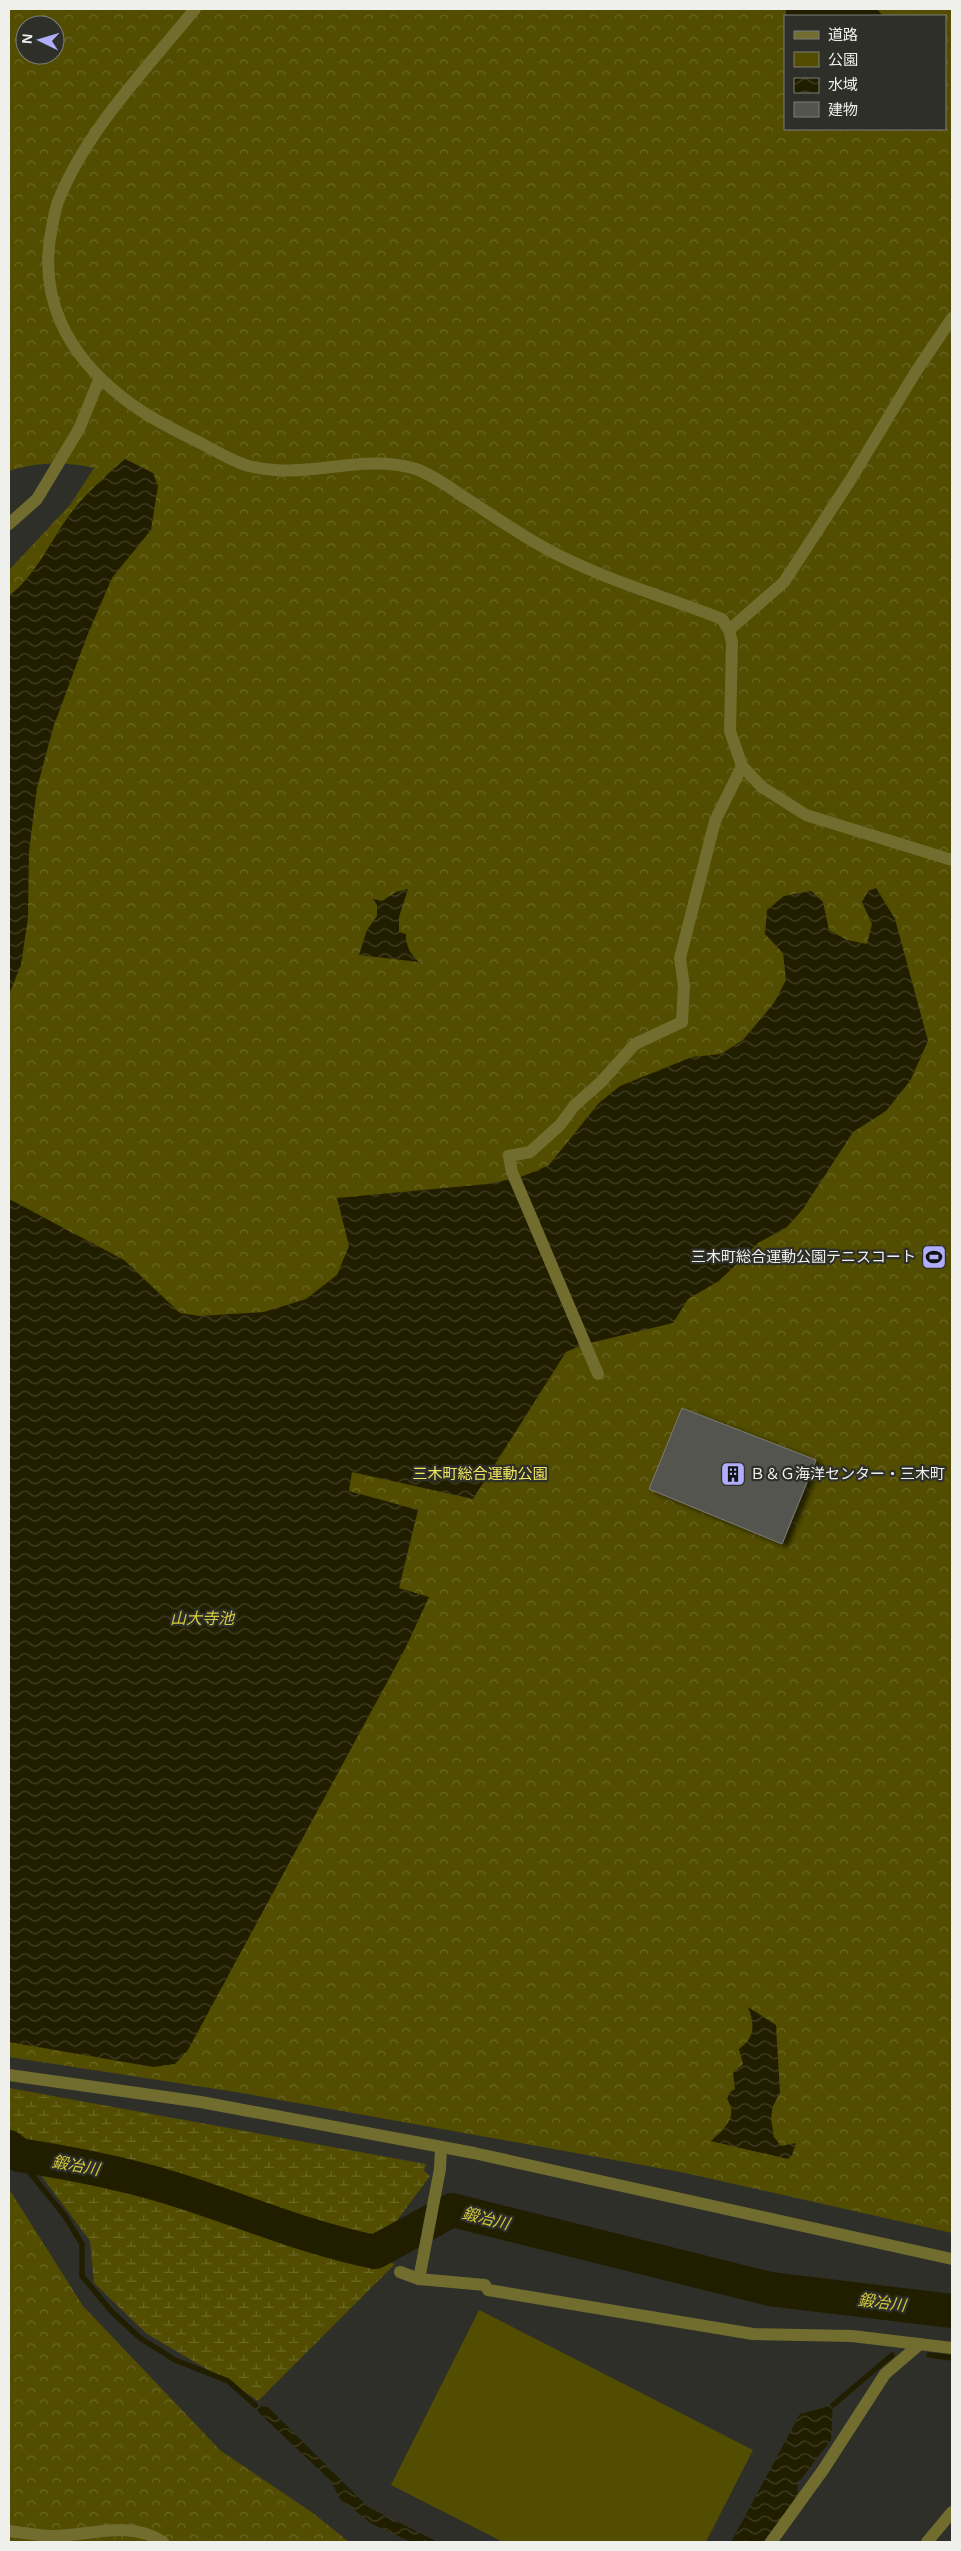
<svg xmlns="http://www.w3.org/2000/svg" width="961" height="2551" font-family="Helvetica,'Noto Sans JP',sans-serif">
	<defs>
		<pattern id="forest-crowns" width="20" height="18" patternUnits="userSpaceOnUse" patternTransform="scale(1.25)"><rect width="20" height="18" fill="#524d00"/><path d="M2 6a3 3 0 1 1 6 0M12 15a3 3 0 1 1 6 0" fill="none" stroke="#6b6725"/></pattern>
		<pattern id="wetland-marsh" width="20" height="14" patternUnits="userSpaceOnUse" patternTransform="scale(1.25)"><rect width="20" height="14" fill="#524d00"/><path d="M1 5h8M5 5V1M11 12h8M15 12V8" fill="none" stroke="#6b6725"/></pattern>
		<pattern id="water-waves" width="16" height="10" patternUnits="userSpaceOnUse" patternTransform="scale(1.25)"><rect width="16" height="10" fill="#211e00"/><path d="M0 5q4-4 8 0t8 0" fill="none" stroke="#423f25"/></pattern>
		<filter id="shadow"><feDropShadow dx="5.5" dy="3" stdDeviation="2.5" flood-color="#0009"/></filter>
	</defs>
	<rect width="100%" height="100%" fill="#2f2f2a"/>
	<path fill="#524d00" d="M479 2310 753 2450 706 2542H503L391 2485Z"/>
	<g fill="url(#forest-crowns)" fill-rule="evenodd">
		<path d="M9 9H952V2233L681 2172 242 2093 9 2057V570L70 505 94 468C66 461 36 462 9 471ZM785 16H945V129H785ZM25 25H55V55H25Z"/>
		<path d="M9 2189 83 2306 221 2451 313 2513 349 2542H9Z"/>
	</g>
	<g fill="url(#wetland-marsh)">
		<path d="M9 2088 426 2164 424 2171 430 2176 378 2246C330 2234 285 2216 237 2201 167 2178 96 2162 24 2146L9 2135Z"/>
		<path d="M34 2166 166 2198 337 2252 382 2260 395 2264 258 2401 241 2389 147 2334 94 2283 90 2241Z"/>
	</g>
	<g fill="url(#water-waves)">
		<path d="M786 9H877L883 16H786Z"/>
		<path d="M125 459 153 473 158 486 151 530 112 578 87 636 53 728 37 788 29 851 28 918 21 965 9 994V596C35 576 49 544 68 517 84 495 104 477 125 459Z"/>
		<path d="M876 888 895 919 928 1041 910 1081 886 1111 853 1132 803 1209 786 1228 758 1243 719 1281 688 1299 673 1323 582 1345 566 1352 473 1499 352 1472 349 1491 418 1510 399 1588 429 1597 405 1649 188 2050 175 2064 153 2067 9 2042V1199L124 1260 180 1313 200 1316 264 1312 306 1299 337 1275 349 1246 337 1198 488 1184 521 1177 549 1165 599 1103 620 1086 692 1057 721 1054 743 1040 774 1003 786 980 783 953 765 934 767 910 784 896 811 891 823 902 829 930 847 940 867 944 872 924 862 902 868 891Z"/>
		<path d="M408 889 399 917V932L406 934C405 945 411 955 419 962L359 955 367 930 377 916V905L373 899 382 901 396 892Z"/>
		<path d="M748 2007 776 2025 780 2093 773 2106 771 2119 774 2137 781 2146 796 2143 792 2155 788 2159 711 2141C724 2129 739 2117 727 2099L730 2092 735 2089 733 2073 743 2064 739 2049C755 2038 755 2024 748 2007Z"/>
		<path d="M255 2405 268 2407 368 2507 438 2542H411L372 2524 340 2499 331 2481 259 2413Z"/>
		<path d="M833 2405 831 2440 798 2483 797 2497 763 2542H731L800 2414Z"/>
	</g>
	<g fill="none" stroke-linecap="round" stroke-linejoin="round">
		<g stroke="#211e00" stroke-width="5.5">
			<path d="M18 2158 65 2216 82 2244V2276L112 2312 140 2338 175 2360 228 2381 255 2405"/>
			<path d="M929 2355 952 2358"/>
			<path d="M833 2405 892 2355"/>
		</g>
		<path stroke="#211e00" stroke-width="34" d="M9 2147 19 2155C70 2163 122 2173 171 2188 239 2209 305 2238 375 2252L452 2210 770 2289 952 2311"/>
	</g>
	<path fill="#54544f" stroke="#7a7a75" filter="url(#shadow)" d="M682 1408 816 1460 782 1544 649 1489Z"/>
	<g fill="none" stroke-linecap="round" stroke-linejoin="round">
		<g stroke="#716d2e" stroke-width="12">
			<path d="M195 9C147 68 88 128 59 199 55 208 54 218 52 227 37 297 67 354 122 397 147 417 175 430 204 445 218 452 234 462 249 466 305 481 361 452 416 469 433 475 449 487 464 497 491 514 517 533 545 548 599 578 663 596 722 619L729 630 732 642 730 731 742 766 762 787 806 815 952 860"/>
			<path d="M9 524 37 499 79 429 99 380"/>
			<path d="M729 630 784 582 851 479 915 373 952 318"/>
			<path d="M598 1374 512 1172 509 1156 530 1152 560 1125 574 1106 601 1082 635 1044 682 1022 684 986 680 958 715 821 742 766"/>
			<path d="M9 2075 201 2102 474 2153 952 2259"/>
			<path d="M400 2272 419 2279 485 2285 488 2290 753 2334 852 2336 952 2348"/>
			<path d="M419 2279 440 2169 441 2147"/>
			<path d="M9 2531C24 2533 40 2536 56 2536 92 2535 130 2520 163 2542"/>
			<path d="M771 2542 823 2470 885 2374 920 2344"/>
			<path d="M927 2542 952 2512"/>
		</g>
	</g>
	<defs>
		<symbol id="stadium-square" viewBox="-11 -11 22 22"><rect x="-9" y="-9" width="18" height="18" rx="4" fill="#b0aefa" stroke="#2f2f2a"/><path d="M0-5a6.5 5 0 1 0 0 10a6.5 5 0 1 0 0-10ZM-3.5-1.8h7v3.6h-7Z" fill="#111"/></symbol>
		<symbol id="building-square" viewBox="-11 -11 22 22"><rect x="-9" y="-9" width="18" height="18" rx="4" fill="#b0aefa" stroke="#2f2f2a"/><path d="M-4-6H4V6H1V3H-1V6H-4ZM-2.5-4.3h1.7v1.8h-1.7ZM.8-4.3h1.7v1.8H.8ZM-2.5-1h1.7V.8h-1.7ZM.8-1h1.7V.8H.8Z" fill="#111"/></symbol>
	</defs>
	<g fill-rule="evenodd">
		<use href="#stadium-square" x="920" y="1243" width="28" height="28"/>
		<use href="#building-square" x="719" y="1460" width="28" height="28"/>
	</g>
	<g text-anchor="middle" stroke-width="4.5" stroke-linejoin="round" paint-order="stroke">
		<g font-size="15" fill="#efefec" stroke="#2f2f2a" text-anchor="end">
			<text x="916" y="1262">三木町総合運動公園テニスコート</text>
			<text x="750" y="1479" text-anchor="start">Ｂ＆Ｇ海洋センター・三木町</text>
		</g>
		<g font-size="15" fill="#f1e75e" stroke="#2f2f2a">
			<text x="480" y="1479">三木町総合運動公園</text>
		</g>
		<g font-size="16" font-style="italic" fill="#d4ca3b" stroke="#2f2f2a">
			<text x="202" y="1624">山大寺池</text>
			<text transform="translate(76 2165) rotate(10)" y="6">鍛冶川</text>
			<text transform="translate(486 2218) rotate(14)" y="6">鍛冶川</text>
			<text transform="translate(882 2302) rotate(7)" y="6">鍛冶川</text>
		</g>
	</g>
	<rect width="961" height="2551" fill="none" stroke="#efefec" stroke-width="20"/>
	<rect x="784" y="15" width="162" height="115" fill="#2f2f2a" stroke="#7c7c78"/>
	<rect x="794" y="31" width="25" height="8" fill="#716d2e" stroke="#7c7c78"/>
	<text x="828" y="40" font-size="15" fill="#efefec">道路</text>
	<rect x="794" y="52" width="25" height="15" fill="#524d00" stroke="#7c7c78"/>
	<text x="828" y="65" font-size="15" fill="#efefec">公園</text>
	<rect x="794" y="78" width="25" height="15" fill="url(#water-waves)" stroke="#7c7c78"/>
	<text x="828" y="90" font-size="15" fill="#efefec">水域</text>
	<rect x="794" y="102" width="25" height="15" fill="#54544f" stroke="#7c7c78"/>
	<text x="828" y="115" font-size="15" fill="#efefec">建物</text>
	<g transform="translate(40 40) rotate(275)"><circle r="24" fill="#2f2f2a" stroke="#7c7c78"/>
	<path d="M0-4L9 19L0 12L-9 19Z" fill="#b0aefa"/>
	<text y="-8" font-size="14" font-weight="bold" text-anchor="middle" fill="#efefec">N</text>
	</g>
</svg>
